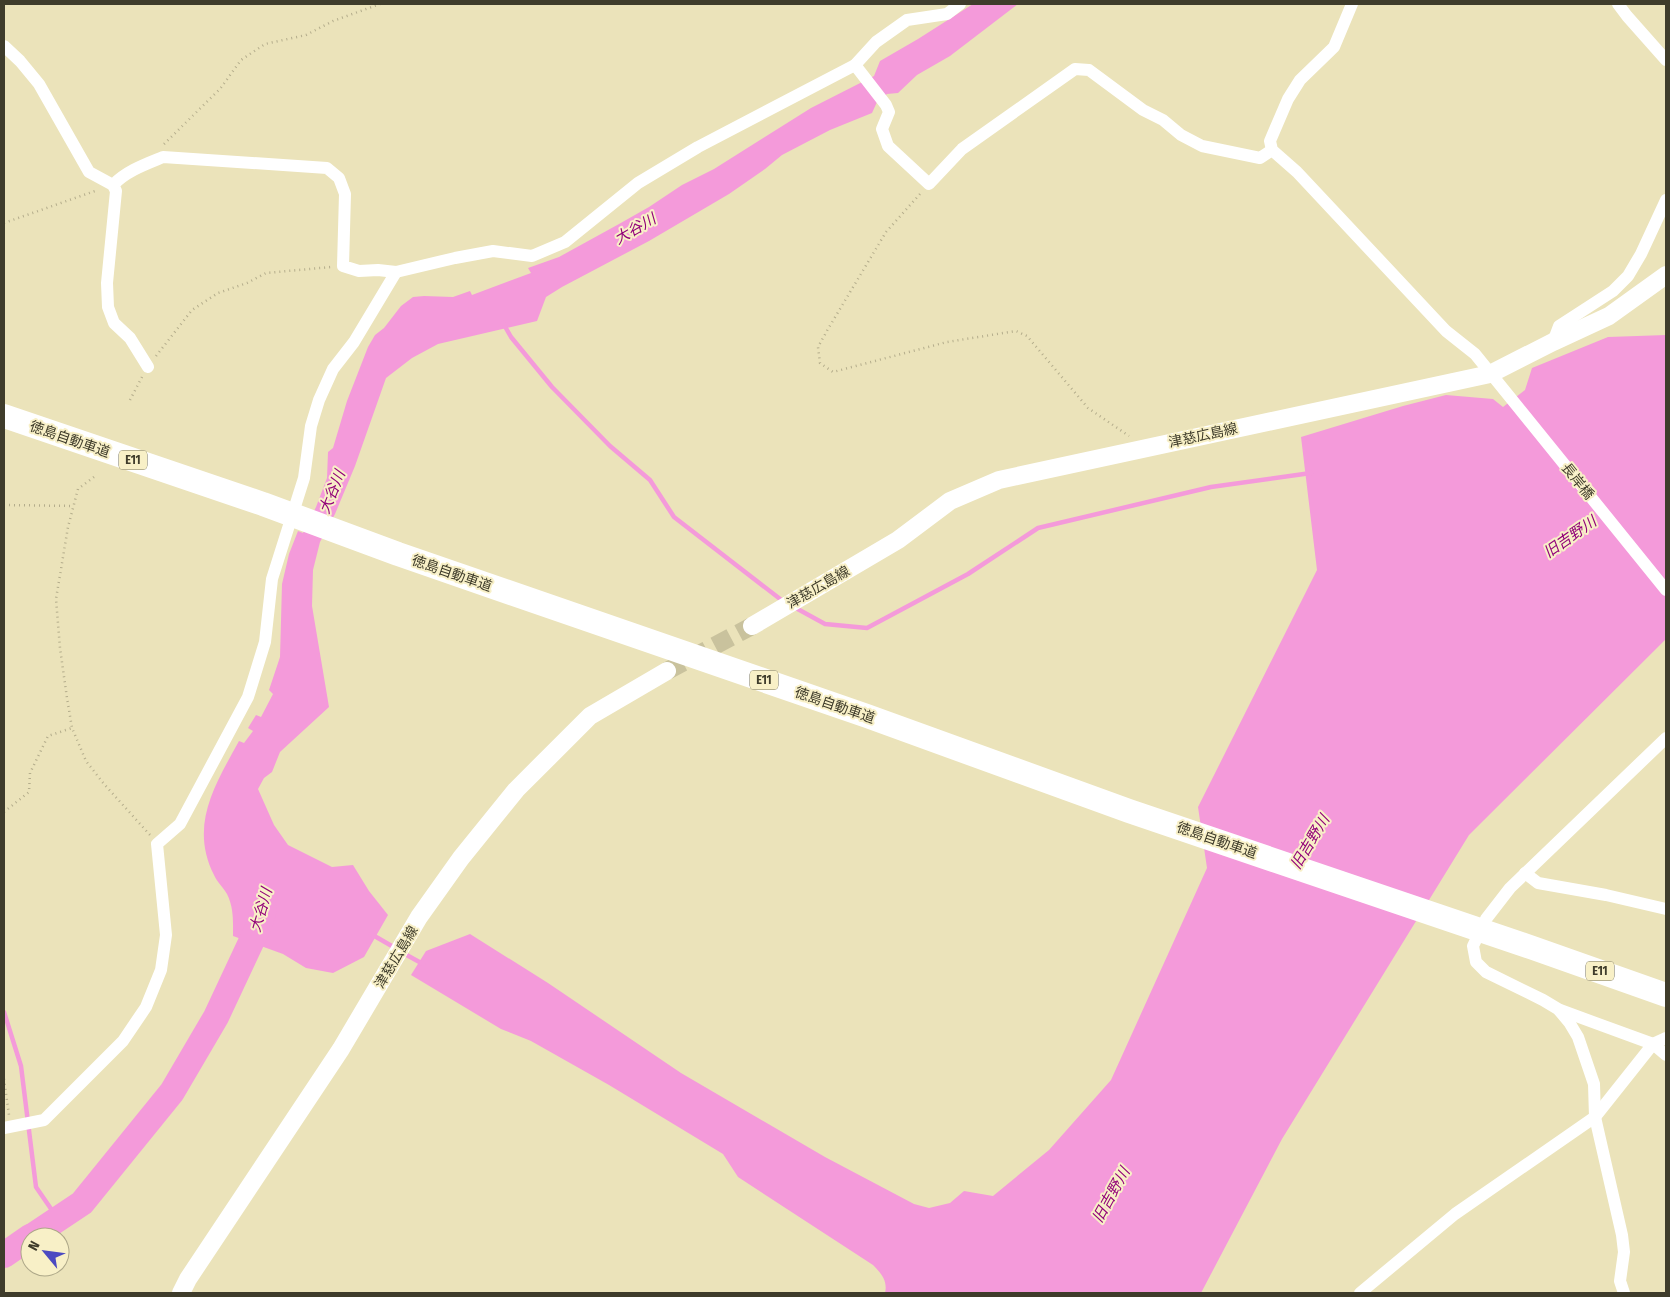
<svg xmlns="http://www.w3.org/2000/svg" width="1670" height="1297" font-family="'Fira Sans Condensed','Noto Sans JP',sans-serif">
	<rect width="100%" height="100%" fill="#ebe3ba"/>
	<g fill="#f49ada">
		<path d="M973 4H1018L950 56 917 75 898 93 887 94 877 102 872 113 830 130 782 155 765 169 729 194 649 241 562 287 546 297 537 321 438 344 412 358 386 378 355 466 335 514 320 542 313 570 312 606 329 707 280 752 272 772 264 778 258 789 274 825 288 845 332 867 353 865 369 891 388 915 364 957 333 973 306 968 283 954 233 936C233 922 234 908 227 894 223 887 217 882 214 875 189 825 215 785 239 741L244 743 253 731 248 728 256 715 261 717 273 694 269 690 280 657 282 584 289 554 298 531 303 533 316 507 327 478 328 452 333 448 347 401 368 347 375 335 384 328 401 306 413 297 424 296 453 297 470 291 472 295 531 273 528 268 559 257 619 224 649 207 682 185 714 169 811 108 874 76 880 61 918 39Z"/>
		<path d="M1666 335V639L1469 835 1282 1139 1201 1293H885C888 1281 881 1273 873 1265L738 1177 723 1154 609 1085 531 1041 501 1029 411 975 426 951 470 934 548 983 681 1073 825 1157 914 1204 929 1208 950 1203 964 1191 993 1196 1049 1150 1111 1080 1207 868 1198 807 1317 570 1301 437 1403 406 1446 395 1493 399 1503 407 1525 390 1532 368 1608 337Z"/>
	</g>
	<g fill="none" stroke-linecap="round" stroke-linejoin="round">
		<g stroke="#f49ada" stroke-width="4.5">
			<path d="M503 323 511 337 552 387 610 446 650 480 674 517 784 602"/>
			<path d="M794 607 825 624 867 628 968 574 1038 528 1211 487 1311 473"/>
			<path d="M371 934 397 949"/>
			<path d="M403 953 423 964"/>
			<path d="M4 1012 21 1066 36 1187 58 1219"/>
		</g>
		<g stroke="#f49ada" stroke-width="26">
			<path d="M31 1237 82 1203 172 1092 216 1017 260 923 264 909"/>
			<path d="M4 1255 30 1237"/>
		</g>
		<path stroke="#c9c29d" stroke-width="18" stroke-dasharray="18 9" stroke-linecap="butt" d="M667 671 752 626"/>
		<g stroke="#b4ad8c" stroke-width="2.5" stroke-dasharray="1 4" stroke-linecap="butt">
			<path d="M164 144 220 89 241 60 265 44 306 35 333 21 380 4"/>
			<path d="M920 194 886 232 828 329 818 347 820 363 833 372 947 342 1016 331 1027 336 1088 408 1129 436"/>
			<path d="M4 223 95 191"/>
			<path d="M156 356 192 310 218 293 247 283 266 273 331 267"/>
			<path d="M130 400 142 377"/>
			<path d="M94 477 78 489 68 527 56 599 60 648 67 698 72 728 86 761 104 784 150 835"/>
			<path d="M4 505 74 506"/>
			<path d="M4 812 29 792 30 773 48 736 72 728"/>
			<path d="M4 1079 9 1115"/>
		</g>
		<g stroke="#fff" stroke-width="12">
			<path d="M1352 4 1334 47 1300 80 1288 99 1270 141 1272 150 1297 172 1446 331 1475 354 1666 590"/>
			<path d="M1618 4 1627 16 1666 60"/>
			<path d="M4 46 20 61 39 84 89 172 113 185 116 191 107 283 108 307 114 323 130 338 148 367"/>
			<path d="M855 65 886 105 889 112 882 129 888 146 929 184 962 149 1075 69 1089 70 1143 110 1163 120 1181 135 1202 146 1260 158 1272 150"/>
			<path d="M113 185C126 171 146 164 163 157L327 168 339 178 345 194 343 266 359 271 378 270 396 272 455 258 493 251 532 256 565 242 638 183 698 147 855 65 876 42 907 20 947 14 960 4"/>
			<path d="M1553 342 1559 326 1613 291 1628 276 1641 254 1666 200"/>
			<path d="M1525 873 1538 883 1606 895 1666 909"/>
			<path d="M1560 1010 1653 1044 1666 1055"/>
			<path d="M4 1128 44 1120 123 1041 146 1007 161 970 166 935 157 844 180 824 248 697 265 642 272 579 304 478 311 426 319 400 333 369 354 342 396 272"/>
			<path d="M1360 1293 1455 1214 1595 1117 1653 1044 1666 1038"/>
			<path d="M1624 1293 1620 1281 1624 1252 1622 1235 1595 1117 1594 1084 1578 1037 1569 1022 1558 1009 1543 1000 1486 972 1476 962 1473 946 1486 919 1510 888 1666 738"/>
		</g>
		<g stroke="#fff" stroke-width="18">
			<path d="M752 626 898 540 950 501 999 480 1490 374 1553 342 1609 316 1666 275"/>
			<path d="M181 1293 188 1279 341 1049 419 917 461 858 516 790 590 716 667 671"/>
		</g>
		<path stroke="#fff" stroke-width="24" d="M4 416 263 504 398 554 867 716 1129 811 1533 948 1666 995"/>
	</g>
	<g text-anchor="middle" stroke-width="4" stroke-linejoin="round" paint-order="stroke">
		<g fill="#f8f0c7" stroke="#76725a" stroke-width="1">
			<rect x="119" y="450.5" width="28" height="19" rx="4"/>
			<rect x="750" y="670.5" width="28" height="19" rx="4"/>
			<rect x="1586" y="961.5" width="28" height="19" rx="4"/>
		</g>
		<g font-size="12" font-weight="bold" fill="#3f3c2b">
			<text x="133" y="464">E11</text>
			<text x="764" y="684">E11</text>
			<text x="1600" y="975">E11</text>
		</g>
		<g font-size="14" fill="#3f3c2b" stroke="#f8f0c7">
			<text transform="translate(1203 435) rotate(-12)" y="5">津慈広島線</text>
			<text transform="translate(70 439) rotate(19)" y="5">徳島自動車道</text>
			<text transform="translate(1578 481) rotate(51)" y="5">長岸橋</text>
			<text transform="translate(452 573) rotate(19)" y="5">徳島自動車道</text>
			<text transform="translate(818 587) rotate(-30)" y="5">津慈広島線</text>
			<text transform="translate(835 705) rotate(19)" y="5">徳島自動車道</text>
			<text transform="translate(1217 840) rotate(19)" y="5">徳島自動車道</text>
			<text transform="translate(396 957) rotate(-59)" y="5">津慈広島線</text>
		</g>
		<g font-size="15" font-style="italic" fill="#920079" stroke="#f8f0c7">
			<text transform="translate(635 229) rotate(-30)" y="5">大谷川</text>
			<text transform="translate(332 492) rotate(-68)" y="5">大谷川</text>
			<text transform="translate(1570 537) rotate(-35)" y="5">旧吉野川</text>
			<text transform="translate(1310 842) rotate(-59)" y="5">旧吉野川</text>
			<text transform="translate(261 910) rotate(-74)" y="5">大谷川</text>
			<text transform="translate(1111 1195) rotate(-61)" y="5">旧吉野川</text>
		</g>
	</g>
	<rect width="1670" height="1297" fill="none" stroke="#3f3c2b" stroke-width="10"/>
	<g transform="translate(45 1252) rotate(299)"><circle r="24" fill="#f8f0c7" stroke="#aea889"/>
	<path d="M0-4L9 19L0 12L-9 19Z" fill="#4c4ac1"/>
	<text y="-8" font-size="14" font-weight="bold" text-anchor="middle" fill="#3f3c2b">N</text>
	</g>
</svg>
